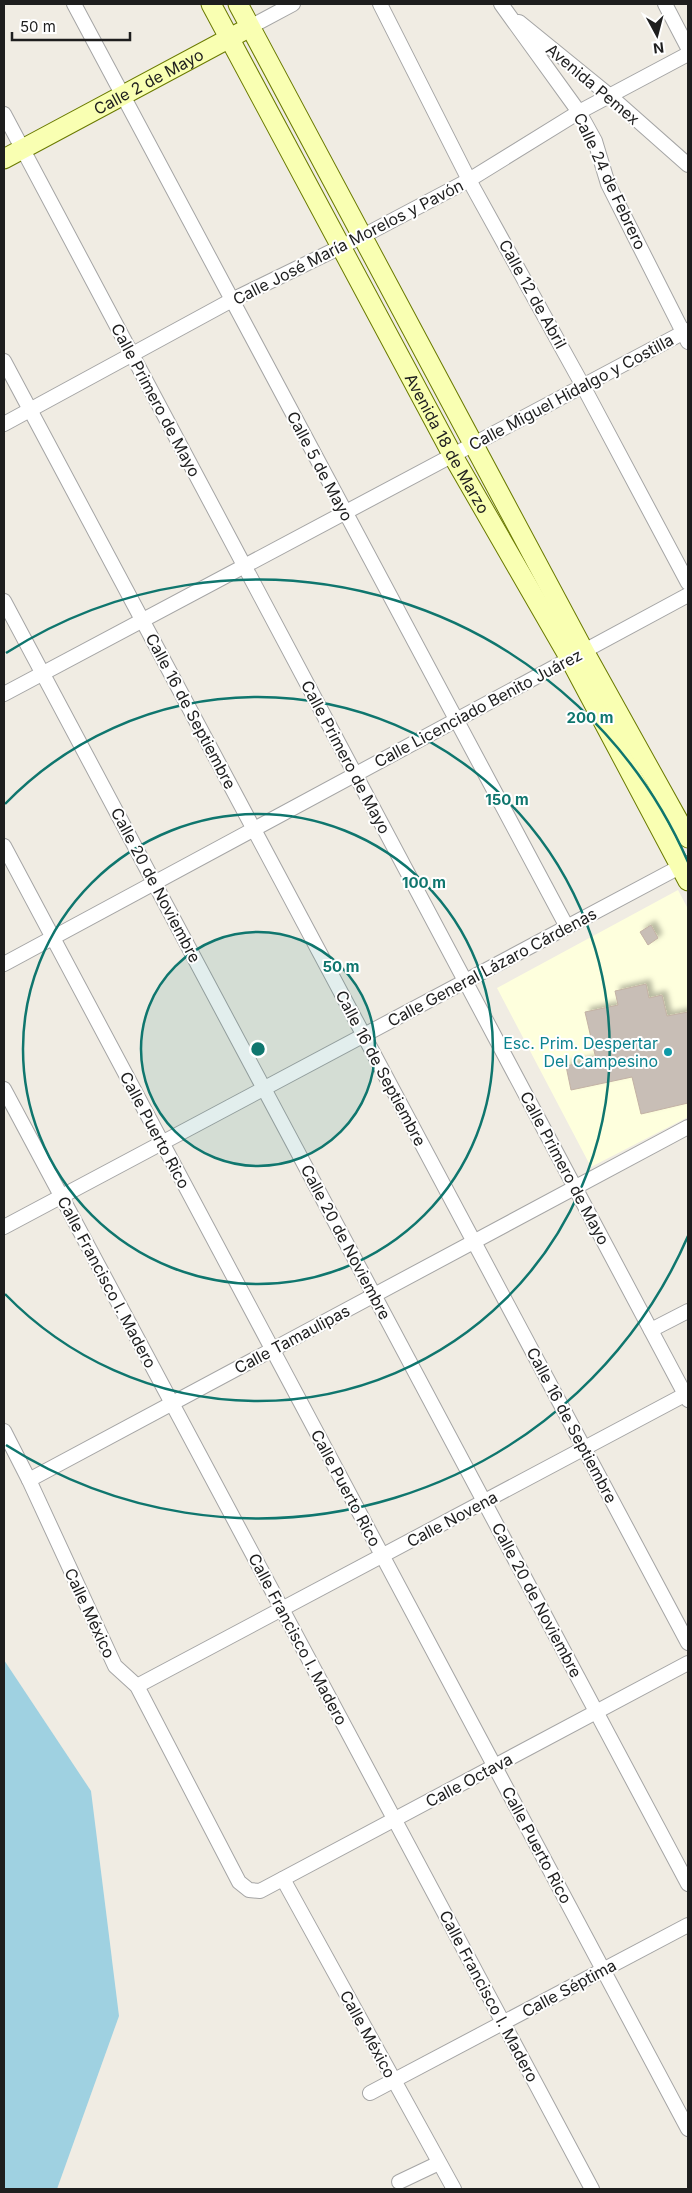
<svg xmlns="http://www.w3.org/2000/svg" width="692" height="2193" font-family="Inter,sans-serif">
	<defs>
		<filter id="shadow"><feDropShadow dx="4.5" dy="-4.5" stdDeviation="2.5" flood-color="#0004"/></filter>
	</defs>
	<rect width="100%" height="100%" fill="#f0ece3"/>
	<path fill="#feffdd" d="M678 890 688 909V1117L591 1167 497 988Z"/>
	<path fill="#9fd1e1" d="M4 1660 91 1791 119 2016 57 2189H4Z"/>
	<g fill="#c8beb6" stroke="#c3b2a4" filter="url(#shadow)">
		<path d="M651 925 658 938 648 945 640 932Z"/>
		<path d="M646 984 649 998 662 995 667 1016 688 1012V1103L641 1114 632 1077 571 1090 566 1066 596 1059 585 1012 618 1005 615 991Z"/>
	</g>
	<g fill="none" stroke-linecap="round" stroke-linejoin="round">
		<defs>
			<g id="street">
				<path d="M74 4 567 927"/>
				<path d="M380 4 469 180 583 386 688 583"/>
				<path d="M501 4 579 112 595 141 608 184 688 342"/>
				<path d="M665 4 688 48"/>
				<path d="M519 22 610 96 688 165"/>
				<path d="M250 27 293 4"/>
				<path d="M4 114 688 1400"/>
				<path d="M4 361 688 1643"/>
				<path d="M4 424 232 300 363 236 469 180 579 112 688 54"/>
				<path d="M4 601 688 1884"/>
				<path d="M4 694 688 330"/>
				<path d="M4 846 688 2129"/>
				<path d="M4 964 688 595"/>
				<path d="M4 1089 592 2189"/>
				<path d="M4 1227 687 863"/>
				<path d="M651 1330 688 1311"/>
				<path d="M4 1431 29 1480 115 1666 137 1686 239 1882 249 1890 260 1891 688 1663"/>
				<path d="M29 1480 688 1127"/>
				<path d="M137 1686 688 1393"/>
				<path d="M283 1879 454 2189"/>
				<path d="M370 2093 688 1925"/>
				<path d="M399 2182 439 2163"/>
			</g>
			<g id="secondary">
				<path id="s1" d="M211 4 453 456 570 659 688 881"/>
				<path d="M238 4 584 651 688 838"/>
				<path id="s2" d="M4 159 241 32"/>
			</g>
		</defs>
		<use href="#street" stroke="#a5a5a5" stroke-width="16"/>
		<use href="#secondary" stroke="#6a7a00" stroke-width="21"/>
		<use href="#street" stroke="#fff" stroke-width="14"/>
		<use href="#secondary" stroke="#f9ffb2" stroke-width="19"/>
	</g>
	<circle cx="258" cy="1049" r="117" fill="#0f766e" fill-opacity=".12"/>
	<g fill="none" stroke="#0f766e" stroke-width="2.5">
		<circle cx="258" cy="1049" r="117"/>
		<circle cx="258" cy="1049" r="235"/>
		<path d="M5 804A352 352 0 1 1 5 1294"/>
		<path d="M688 1236A469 469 0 0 1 6 1445M6 653A469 469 0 0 1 688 862"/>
	</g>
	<circle fill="#0f9aa8" stroke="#fff" stroke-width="2" cx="668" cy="1052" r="5"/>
	<g text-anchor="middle" stroke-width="4" stroke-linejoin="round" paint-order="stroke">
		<g font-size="16" fill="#1e1e1e" stroke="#fff">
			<text dy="6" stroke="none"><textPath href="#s2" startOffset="164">Calle 2 de Mayo</textPath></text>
			<text transform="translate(593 84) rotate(40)" y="6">Avenida Pemex</text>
			<text transform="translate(610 181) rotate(65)" y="6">Calle 24 de Febrero</text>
			<text transform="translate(348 242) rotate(-27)" y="6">Calle José María Morelos y Pavón</text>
			<text transform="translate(533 294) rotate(61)" y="6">Calle 12 de Abril</text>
			<text transform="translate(571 392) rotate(-28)" y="6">Calle Miguel Hidalgo y Costilla</text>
			<text transform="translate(156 400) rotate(62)" y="6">Calle Primero de Mayo</text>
			<text dy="6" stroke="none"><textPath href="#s1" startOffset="499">Avenida 18 de Marzo</textPath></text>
			<text transform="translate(320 466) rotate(62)" y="6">Calle 5 de Mayo</text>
			<text transform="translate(478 708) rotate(-28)" y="6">Calle Licenciado Benito Juárez</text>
			<text transform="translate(191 711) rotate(62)" y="6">Calle 16 de Septiembre</text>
			<text transform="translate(346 757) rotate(62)" y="6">Calle Primero de Mayo</text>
			<text transform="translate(156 885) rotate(62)" y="6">Calle 20 de Noviembre</text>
			<text transform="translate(492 967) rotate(-28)" y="6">Calle General Lázaro Cárdenas</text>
			<text transform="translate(381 1068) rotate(62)" y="6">Calle 16 de Septiembre</text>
			<text transform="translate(155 1130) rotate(62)" y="6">Calle Puerto Rico</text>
			<text transform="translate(565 1168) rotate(62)" y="6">Calle Primero de Mayo</text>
			<text transform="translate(346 1242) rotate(62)" y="6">Calle 20 de Noviembre</text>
			<text transform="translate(107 1282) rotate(62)" y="6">Calle Francisco I. Madero</text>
			<text transform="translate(292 1339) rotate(-28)" y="6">Calle Tamaulipas</text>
			<text transform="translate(572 1425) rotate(62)" y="6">Calle 16 de Septiembre</text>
			<text transform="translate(346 1488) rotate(62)" y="6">Calle Puerto Rico</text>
			<text transform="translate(452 1519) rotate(-28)" y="6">Calle Novena</text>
			<text transform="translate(537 1600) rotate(62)" y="6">Calle 20 de Noviembre</text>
			<text transform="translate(90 1613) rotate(65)" y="6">Calle México</text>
			<text transform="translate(298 1639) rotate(62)" y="6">Calle Francisco I. Madero</text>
			<text transform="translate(469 1780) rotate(-28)" y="6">Calle Octava</text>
			<text transform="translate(537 1845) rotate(62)" y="6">Calle Puerto Rico</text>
			<text transform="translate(569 1988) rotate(-28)" y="6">Calle Séptima</text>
			<text transform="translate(489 1996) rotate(62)" y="6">Calle Francisco I. Madero</text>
			<text transform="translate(368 2034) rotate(61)" y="6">Calle México</text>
		</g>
		<g font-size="16" fill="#0d838f" stroke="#fff" text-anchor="end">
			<text x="658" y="1049">Esc. Prim. Despertar<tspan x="658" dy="18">Del Campesino</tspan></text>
		</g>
	</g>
	<circle cx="258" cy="1049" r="8" fill="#0f766e" stroke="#fff" stroke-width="2.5"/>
	<g font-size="15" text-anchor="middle" font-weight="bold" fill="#0f766e" stroke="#fff" stroke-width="4" stroke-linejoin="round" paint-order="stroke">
		<text x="590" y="723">200 m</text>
		<text x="507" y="805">150 m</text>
		<text x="424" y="888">100 m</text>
		<text x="341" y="972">50 m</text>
	</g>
	<rect width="692" height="2193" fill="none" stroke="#1e1e1e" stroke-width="10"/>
	<g transform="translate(657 35) rotate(173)" stroke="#ffffff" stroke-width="4" paint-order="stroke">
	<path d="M0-4L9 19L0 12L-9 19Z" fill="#1e1e1e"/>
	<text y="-8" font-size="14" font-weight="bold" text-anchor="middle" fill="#1e1e1e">N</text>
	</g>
	<path d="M12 32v8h118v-8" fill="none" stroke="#1e1e1e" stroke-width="2.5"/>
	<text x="20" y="32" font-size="15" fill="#1e1e1e" stroke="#ffffff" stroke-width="4" paint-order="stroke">50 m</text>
</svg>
